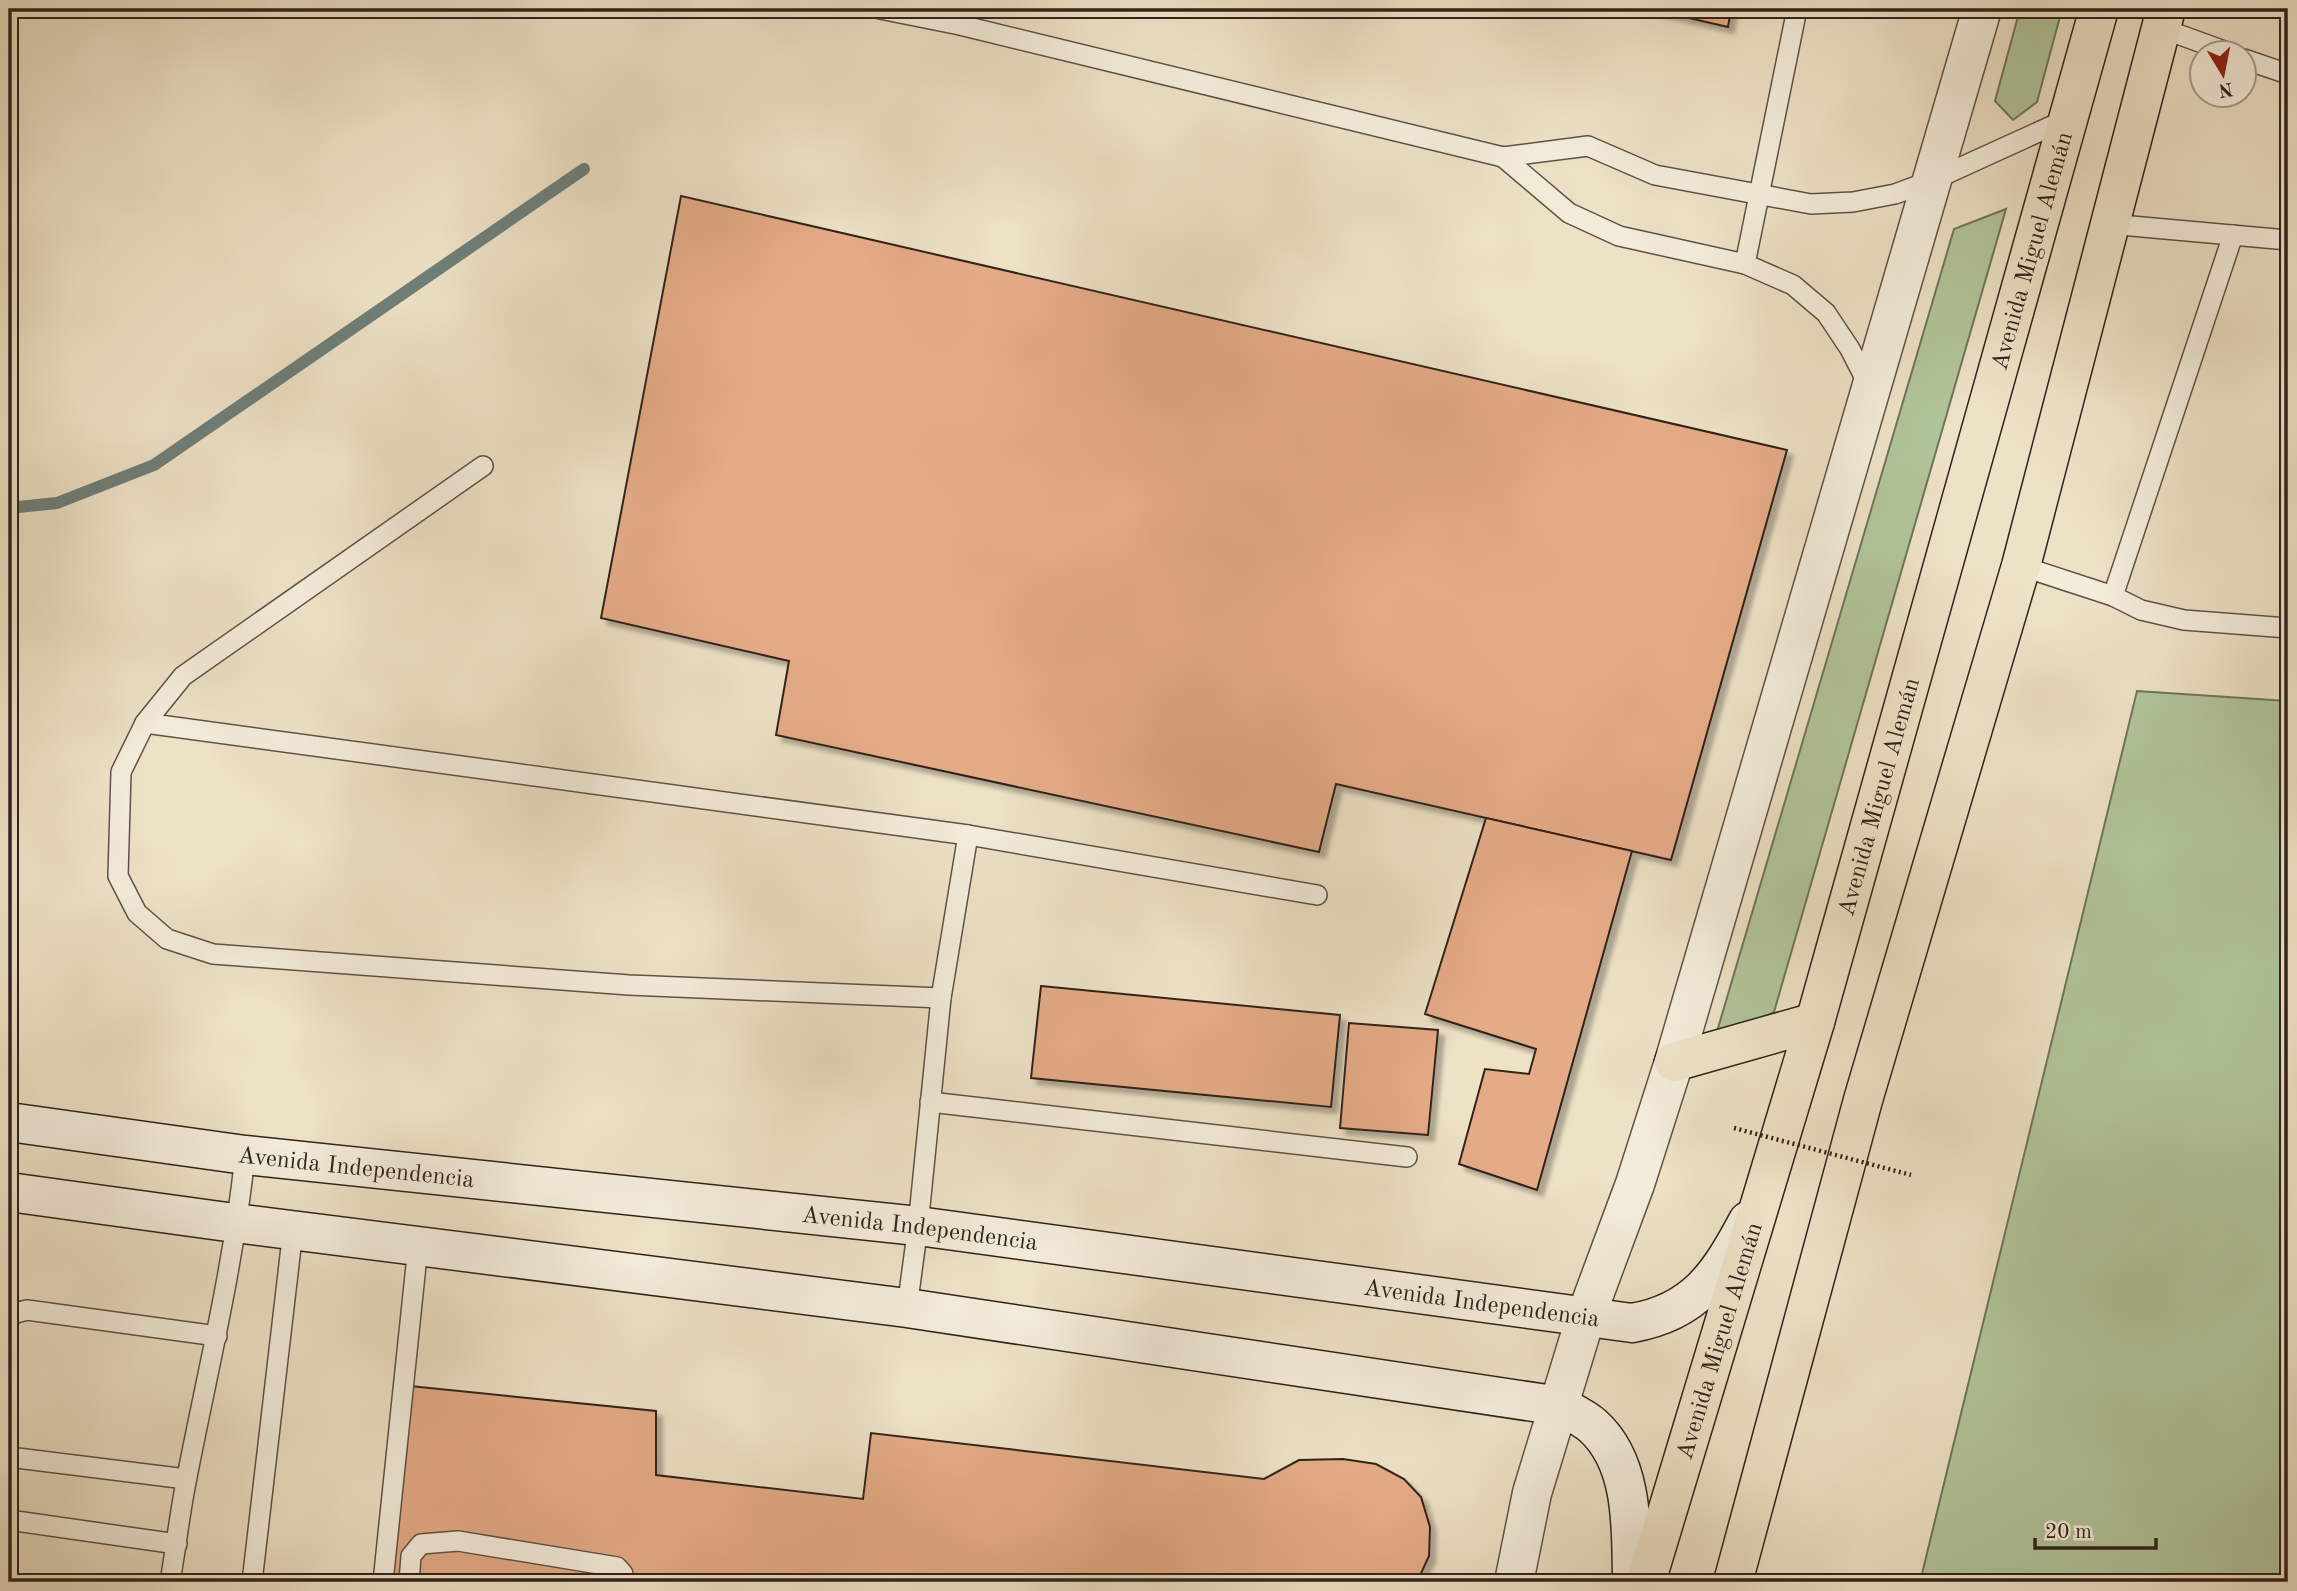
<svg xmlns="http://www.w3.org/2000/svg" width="2297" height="1591" font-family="'Old Standard TT',serif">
	<defs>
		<filter id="shadow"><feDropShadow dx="6" dy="6" stdDeviation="2" flood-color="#0004"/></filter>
	</defs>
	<rect width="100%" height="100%" fill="#ede1c6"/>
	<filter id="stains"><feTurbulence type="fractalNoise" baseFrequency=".00286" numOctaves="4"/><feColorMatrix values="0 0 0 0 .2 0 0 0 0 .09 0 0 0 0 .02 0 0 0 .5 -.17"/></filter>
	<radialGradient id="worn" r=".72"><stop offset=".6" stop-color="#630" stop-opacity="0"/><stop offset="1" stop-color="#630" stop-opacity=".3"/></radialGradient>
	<g fill="#b1c49b" stroke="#70745c" stroke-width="2">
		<path d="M2020 9H2062L2037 102 2013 120 1995 101Z"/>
		<path d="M2006 209 1774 1012 1713 1045 1954 229Z"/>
		<path d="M2137 691 2288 701V1582H1920Z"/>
	</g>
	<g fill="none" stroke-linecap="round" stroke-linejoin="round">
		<path stroke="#6f7f78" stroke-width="12" d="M9 508 57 503 154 465 584 169"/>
	</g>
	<g fill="#e4ab86" stroke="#30231c" stroke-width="2" filter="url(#shadow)">
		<path d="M1650 9H1731L1728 27Z"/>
		<path d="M681 196 1787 450 1671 860 1336 784 1319 852 776 735 789 661 601 618Z"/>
		<path d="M1486 818 1632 851 1537 1190 1459 1164 1485 1069 1529 1074 1536 1049 1425 1014Z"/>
		<path d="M1041 986 1340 1015 1331 1107 1031 1078Z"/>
		<path d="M1349 1023 1438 1030 1428 1135 1340 1128Z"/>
		<path d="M400 1385 656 1411V1475L863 1499 871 1433 1264 1479 1299 1460 1343 1459 1376 1464 1404 1479 1421 1497 1430 1527 1429 1556 1417 1582H376Z"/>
	</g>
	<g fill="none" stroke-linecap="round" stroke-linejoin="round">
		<defs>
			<g id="lane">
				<path d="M880 9 960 25 1503 157 1588 146 1655 175 1811 204 1853 202 1895 194 1933 180 2067 119"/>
				<path d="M2161 28 2227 52"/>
				<path d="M2244 59 2288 74"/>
				<path d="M1503 157 1569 213 1619 236 1745 264 1793 285 1826 313 1850 349 1870 388"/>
				<path d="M2109 224 2288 240"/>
				<path d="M1745 264 1797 9"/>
				<path d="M483 466 183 676 145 723 121 772 118 876 137 913 167 939 213 954 629 985 941 998"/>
				<path d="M2021 566 2113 596 2141 610 2184 620 2288 628"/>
				<path d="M2113 596 2233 235"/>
				<path d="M145 723 968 835 1317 895"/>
				<path d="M930 1102 1407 1157"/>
				<path d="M907 1308 918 1226 941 998 968 835"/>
				<path d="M9 1320 12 1314 27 1310 217 1336"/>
				<path d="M9 1457 186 1479"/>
				<path d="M9 1520 177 1544"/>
				<path d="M170 1582C176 1547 180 1511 187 1477 208 1369 234 1264 245 1155"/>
				<path d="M252 1582 293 1230"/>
				<path d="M383 1582 418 1246"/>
				<path d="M409 1582 411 1556 421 1544 458 1541 617 1567 623 1574 624 1582"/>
			</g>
			<path id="street" d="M1514 1582 1532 1493 1586 1316 1635 1184 1674 1062 1982 9"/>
			<g id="secondary">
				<path id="s1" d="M9 1122 245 1155 918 1226 1632 1323C1696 1312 1719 1275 1748 1221"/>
				<path d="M9 1192 220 1221 907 1308 1560 1406C1571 1412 1584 1418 1593 1426 1635 1464 1631 1531 1632 1582"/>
			</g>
			<g id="highway">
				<path d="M1674 1062 1815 1022"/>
				<path id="s2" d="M1646 1582 1815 1022 2099 9"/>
				<path d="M1733 1582 1863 1100 2021 566 2166 9"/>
			</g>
		</defs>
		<use href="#lane" stroke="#5f5246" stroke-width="22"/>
		<use href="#street" stroke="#5f5246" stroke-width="41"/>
		<use href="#secondary" stroke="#30231c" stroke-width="41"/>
		<use href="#highway" stroke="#30231c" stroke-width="41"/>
		<use href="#lane" stroke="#f3ecda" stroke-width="19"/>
		<use href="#street" stroke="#f3ecda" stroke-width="38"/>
		<use href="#secondary" stroke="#f3ecda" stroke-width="38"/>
		<use href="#highway" stroke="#ede1c6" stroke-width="38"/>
		<path stroke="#30231c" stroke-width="4.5" stroke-dasharray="2 3.5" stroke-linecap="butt" d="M1734 1128 1911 1175"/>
	</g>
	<g text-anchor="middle" stroke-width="5" stroke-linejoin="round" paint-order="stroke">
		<g font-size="24" fill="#30231c" stroke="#f3ecda">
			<text dy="8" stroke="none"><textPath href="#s2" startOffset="1386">Avenida Miguel Alemán</textPath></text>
			<text dy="8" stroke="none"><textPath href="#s2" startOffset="819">Avenida Miguel Alemán</textPath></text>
			<text dy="8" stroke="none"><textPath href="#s1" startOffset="350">Avenida Independencia</textPath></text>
			<text dy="8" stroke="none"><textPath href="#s1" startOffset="917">Avenida Independencia</textPath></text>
			<text dy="8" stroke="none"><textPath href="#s1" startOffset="1484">Avenida Independencia</textPath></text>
			<text dy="8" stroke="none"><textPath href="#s2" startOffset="252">Avenida Miguel Alemán</textPath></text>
		</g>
	</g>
	<rect width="2297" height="1591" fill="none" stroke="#ede1c6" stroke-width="35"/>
	<rect x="10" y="10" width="2276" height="1570" fill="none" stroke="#30231c" stroke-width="3.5"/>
	<rect x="18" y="18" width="2262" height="1556" fill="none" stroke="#30231c" stroke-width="2"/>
	<g transform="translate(2223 74) rotate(170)"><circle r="33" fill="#f3ecda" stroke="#a59c8e" stroke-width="2"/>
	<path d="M0-5L12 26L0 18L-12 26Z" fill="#8f2418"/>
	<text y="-10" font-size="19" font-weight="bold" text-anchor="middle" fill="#30231c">N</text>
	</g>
	<path d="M2035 1538v10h121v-10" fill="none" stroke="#30231c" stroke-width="3.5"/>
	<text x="2045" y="1538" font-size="21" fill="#30231c" stroke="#f3ecda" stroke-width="5" paint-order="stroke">20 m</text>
	<rect width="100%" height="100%" filter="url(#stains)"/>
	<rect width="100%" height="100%" fill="url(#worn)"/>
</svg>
